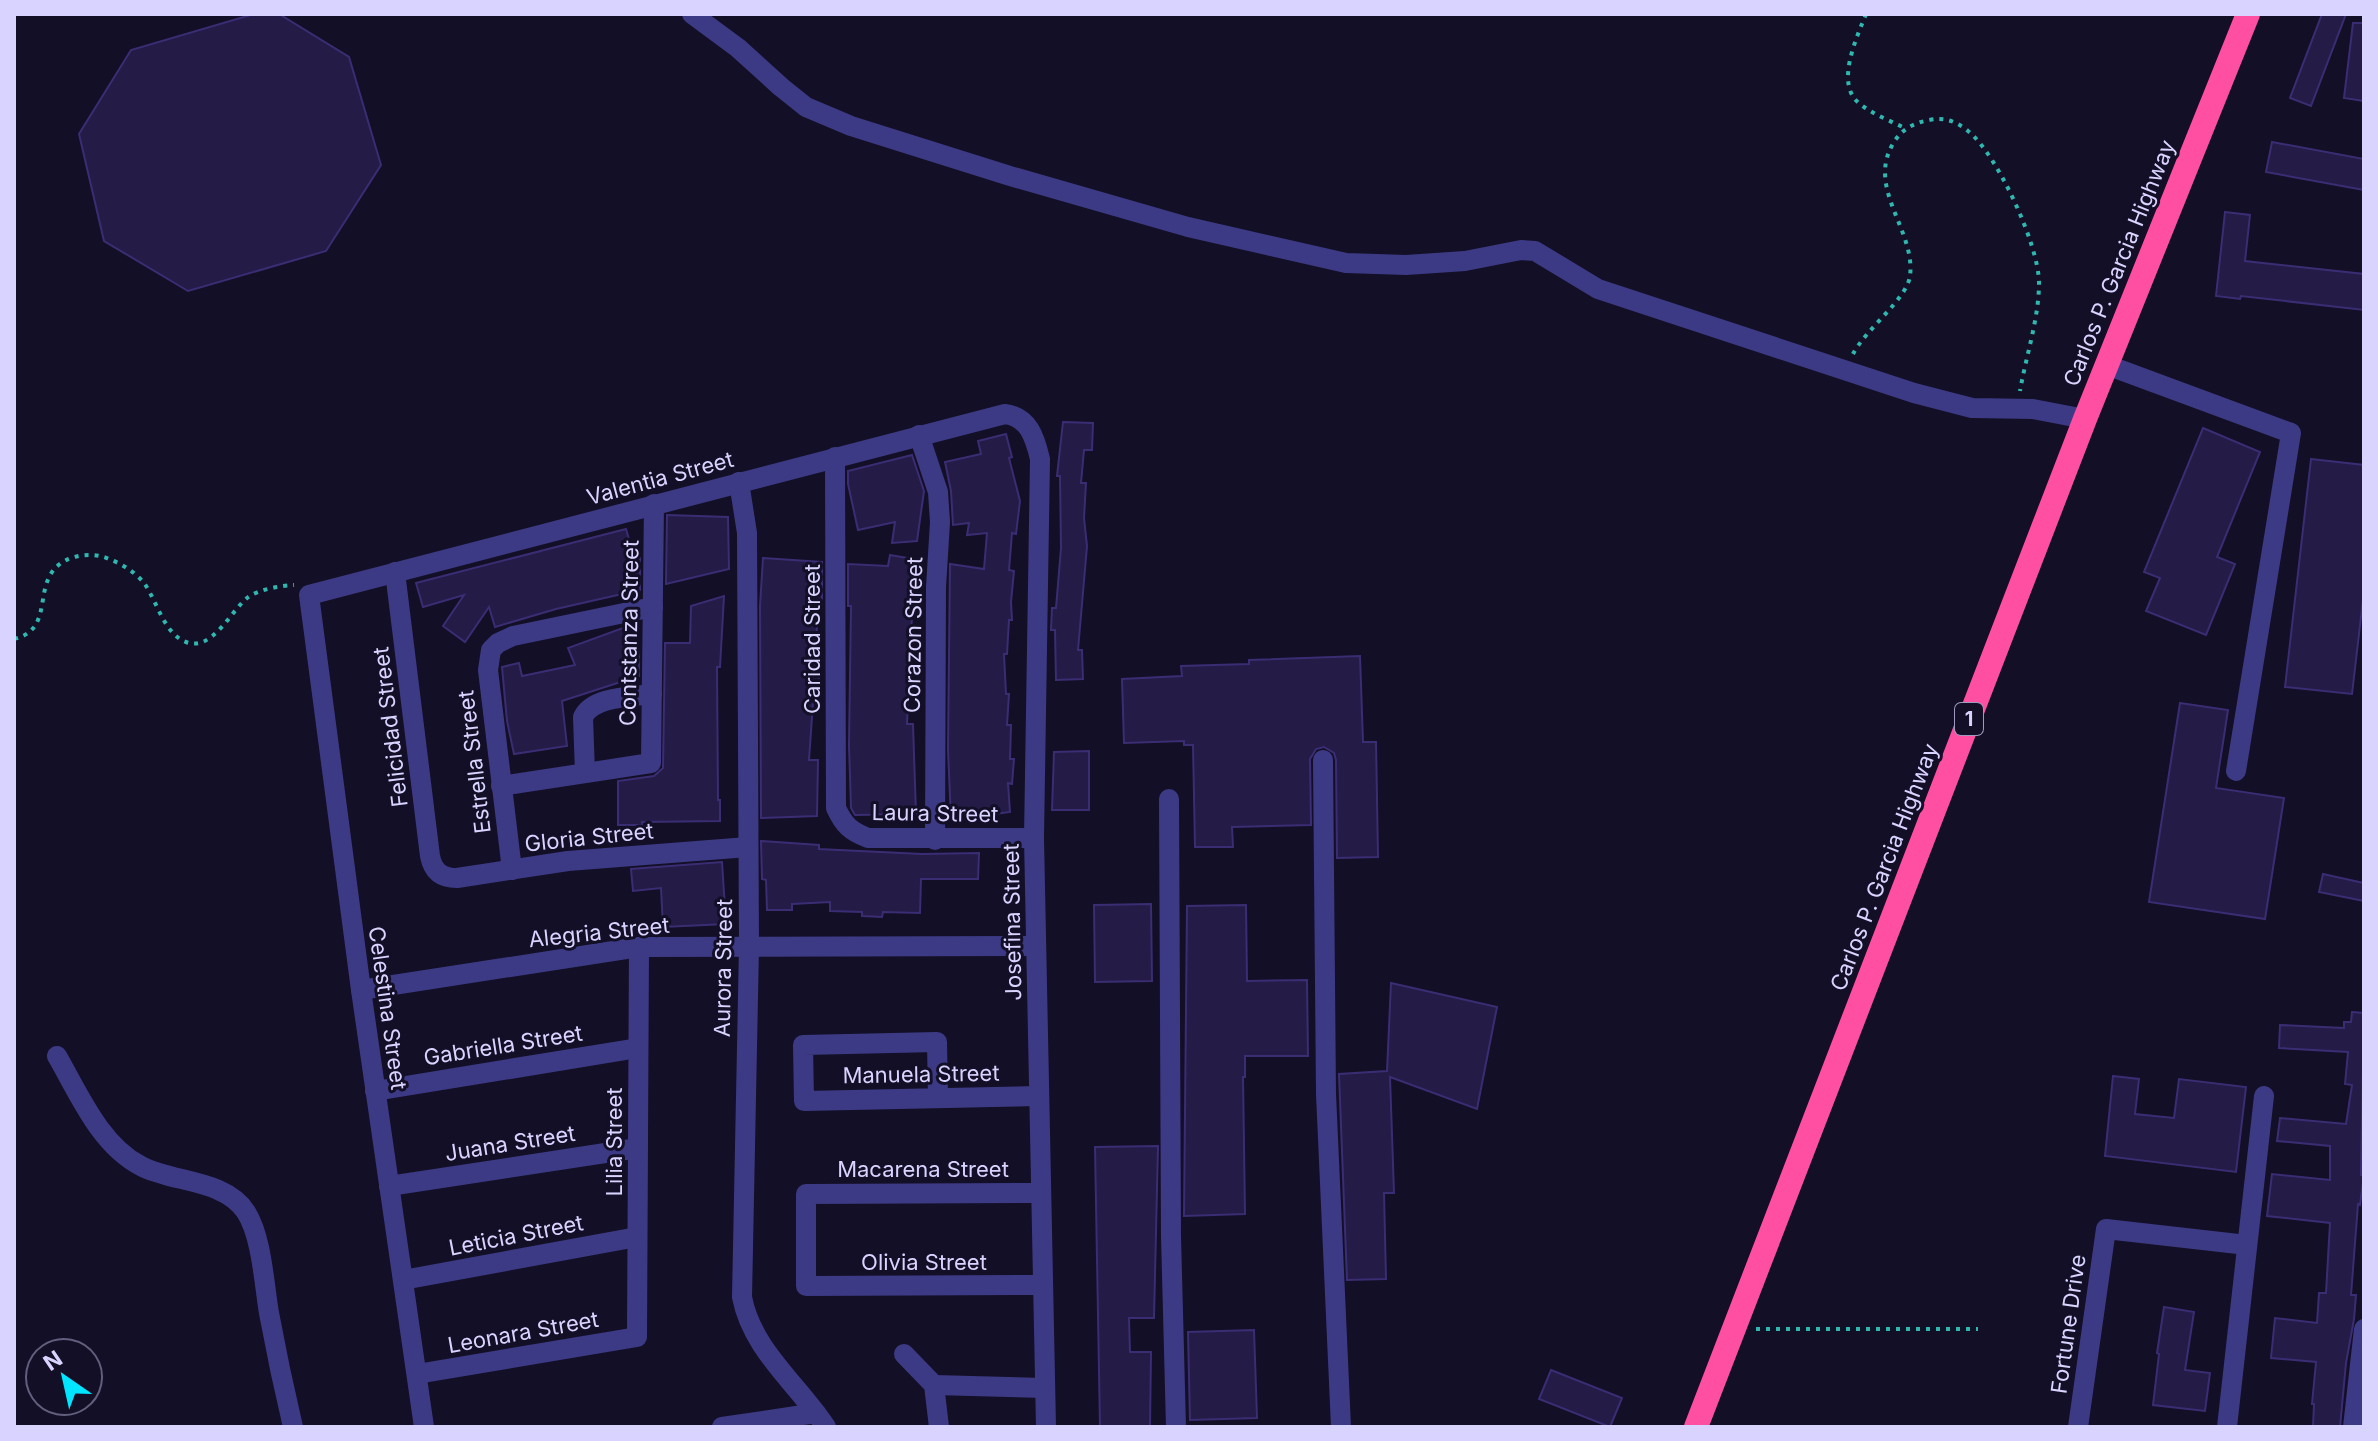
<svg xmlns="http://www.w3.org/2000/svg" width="2378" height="1441" font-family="Inter,sans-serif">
	<rect width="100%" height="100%" fill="#130f26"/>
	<g fill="#241b47" stroke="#3b2d73" stroke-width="2">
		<path d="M254 14H279L349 57 381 165 326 251 188 291 104 241 79 134 131 50Z"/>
		<path d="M2322 14H2346L2311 106 2290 98Z"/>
		<path d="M2353 23H2364V101L2344 98Z"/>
		<path d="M2272 142 2364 159V190L2266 172Z"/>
		<path d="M2225 212 2250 215 2245 261 2364 274V310L2241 296 2240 299 2216 296Z"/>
		<path d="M1063 422 1093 423 1092 450H1084L1081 483H1086L1084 518 1087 546 1078 650H1082L1083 679 1056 680 1055 630H1051L1052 608H1056L1061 548 1060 476H1057Z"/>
		<path d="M2203 428 2260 452 2217 557 2235 564 2206 635 2146 611 2160 578 2144 572Z"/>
		<path d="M1006 434 1012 457 1009 458 1020 501 1016 534 1012 533 1009 570 1014 571 1011 602 1012 620H1009L1007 654H1004L1006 694H1009L1007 725H1011L1010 759H1014L1012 784 1008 783 1010 812 951 820 948 750 950 564 984 569 987 533 967 535 969 523 953 525 951 491 945 462 981 454 978 441Z"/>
		<path d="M912 455 924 491 917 541 892 543 895 522 858 530 848 484V471Z"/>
		<path d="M2311 459 2364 465V591L2352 694 2285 687Z"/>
		<path d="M667 515 728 517 729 569 666 584Z"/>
		<path d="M626 529 633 553H640V590L556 609 495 627 489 607 465 642 443 626 464 595 423 607 416 583Z"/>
		<path d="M890 555 914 559 912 570H917L916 595 913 594 907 724H913L916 814 855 815 851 808 849 745 851 606H848V564L888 566Z"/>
		<path d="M763 558 822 562V605H818L815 665H819V682H816V688H814L809 760H818L817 816 761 818 760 606Z"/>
		<path d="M724 596 720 667H717L718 800H720V821L642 822V825H618V781L654 776 663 768 665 643H690L691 606Z"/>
		<path d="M631 625 639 653V676L562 701 567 746 514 754 507 721 502 667 519 663 522 676 575 665 568 648Z"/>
		<path d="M1360 656 1363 742H1376L1378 857 1337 858 1336 760 1334 753 1324 747 1316 749 1310 759 1311 825 1232 827 1233 847H1195L1193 745H1184V741L1124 743 1122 679 1182 676 1181 666 1249 664V660Z"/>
		<path d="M2180 703 2228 710 2216 788 2284 798 2265 919 2149 902Z"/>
		<path d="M1089 751V810H1052L1054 752Z"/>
		<path d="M761 841 819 845V849L922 854 979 853 978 879H921L920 913 883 912 882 917 862 916V912L830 911V902L792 904V910H767L766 880 762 879Z"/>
		<path d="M722 862 726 924 663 927 661 888 633 891 631 869Z"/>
		<path d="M2323 874 2364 883V901L2319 892Z"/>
		<path d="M1151 904 1152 981 1095 982 1094 905Z"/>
		<path d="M1246 905 1247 981 1307 980 1308 1056H1245V1077H1243L1245 1214 1184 1216 1187 906Z"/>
		<path d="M1391 983 1497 1007 1477 1109 1390 1077 1394 1193H1384L1386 1279 1347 1280 1339 1074 1387 1071Z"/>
		<path d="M2352 1012 2364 1013 2361 1175H2364L2360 1205 2358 1204 2351 1295H2356L2354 1319 2346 1363 2340 1427H2313L2314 1404H2312L2316 1362 2271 1358 2275 1318 2317 1323 2319 1293H2326L2330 1223 2267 1216 2272 1174 2330 1180V1146L2277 1141 2280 1118 2346 1124 2352 1085 2345 1084 2348 1052 2279 1048 2280 1025 2344 1028V1022H2351Z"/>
		<path d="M2113 1076 2139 1079 2135 1114 2174 1118 2179 1079 2246 1087 2236 1172 2105 1156Z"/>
		<path d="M1158 1146 1154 1318H1129L1130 1352H1151L1150 1427H1100L1095 1147Z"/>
		<path d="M2164 1307 2194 1312 2185 1370 2210 1373 2205 1411 2153 1405 2159 1354 2157 1353Z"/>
		<path d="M1254 1330 1257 1418 1190 1420 1188 1332Z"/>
		<path d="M1551 1370 1622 1398 1610 1427 1539 1399Z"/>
	</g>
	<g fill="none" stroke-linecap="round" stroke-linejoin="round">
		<g stroke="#2fb8b0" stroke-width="4" stroke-dasharray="4 6" stroke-linecap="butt">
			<path d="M1866 14C1857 37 1834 85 1860 104 1873 114 1890 121 1905 128"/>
			<path d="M1853 354C1865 330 1907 299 1910 276 1916 230 1865 188 1894 142 1902 129 1914 123 1929 120 1944 117 1956 121 1968 131 1997 154 2039 245 2039 283 2039 318 2026 356 2020 391"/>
			<path d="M14 639C61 628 24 573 74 557 85 554 98 554 109 559 122 564 135 572 144 583 157 601 164 634 186 642 212 652 230 612 247 598 259 589 280 586 294 585"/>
			<path d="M1756 1329H1978"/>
		</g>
		<g stroke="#3d3a85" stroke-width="20">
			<path d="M692 14 738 48 781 87 806 107 851 126 1010 176 1188 227 1346 263 1406 265 1465 261 1521 250 1535 251 1598 289 1914 393 1972 408 2033 409 2085 419"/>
			<path d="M2107 365 2291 433 2236 771"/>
			<path d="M919 435 938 492 940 522 936 587 935 840"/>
			<path d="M835 457 836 808C844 825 850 831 868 838H1034"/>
			<path d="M739 482 747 533 749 947 742 1297C752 1350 797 1383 826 1427"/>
			<path d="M395 572 430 856C433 871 441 878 457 878L568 861 748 847"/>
			<path d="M1323 760 1326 1094 1341 1427"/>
			<path d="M585 773 583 717C593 696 631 697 652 694"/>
			<path d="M501 786 651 763 654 504"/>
			<path d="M1169 799 1171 1236 1176 1427"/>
			<path d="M512 870 488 670 491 650 498 643 513 636 653 607"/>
			<path d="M361 990 639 947 1036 946"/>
			<path d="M57 1056C79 1094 100 1145 141 1166 173 1183 225 1179 246 1212 262 1237 264 1284 269 1313 276 1351 284 1389 293 1427"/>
			<path d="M375 1091 638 1048"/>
			<path d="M938 1098 937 1042 803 1045 804 1101 1039 1096"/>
			<path d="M389 1186 638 1148"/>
			<path d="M1041 1193 806 1194V1286L1043 1285"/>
			<path d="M403 1280 637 1237"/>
			<path d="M904 1354 934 1385 939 1427"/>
			<path d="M417 1374 637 1337 639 947"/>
			<path d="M934 1385 1045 1388"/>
			<path d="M424 1427 361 990 309 595 1005 414C1029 417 1035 438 1040 459L1034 838 1046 1427"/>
			<path d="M722 1427 816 1413"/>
			<path d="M2078 1427 2106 1229 2247 1245"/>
			<path d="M2227 1427 2264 1096"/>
			<path d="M2353 1427 2364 1329"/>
		</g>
		<path stroke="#ff4fa3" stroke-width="24" d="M1696 1427 2085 419 2248 14"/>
	</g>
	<g text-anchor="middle" stroke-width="6" stroke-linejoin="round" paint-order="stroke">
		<rect fill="#130f26" stroke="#9e99be" stroke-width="2" x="1955" y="703" width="28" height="32" rx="6"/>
		<g font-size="20" font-weight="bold" fill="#d9d4ff">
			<text x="1969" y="726">1</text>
		</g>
		<g font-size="22" fill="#d9d4ff" stroke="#130f26">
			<text transform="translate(2119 263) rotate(-68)" y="8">Carlos P. Garcia Highway</text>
			<text transform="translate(660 478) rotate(-15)" y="8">Valentia Street</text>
			<text transform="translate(629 633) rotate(-89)" y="8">Contstanza Street</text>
			<text transform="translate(913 635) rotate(-89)" y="8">Corazon Street</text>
			<text transform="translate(812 639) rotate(-90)" y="8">Caridad Street</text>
			<text transform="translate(390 727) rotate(-97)" y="8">Felicidad Street</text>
			<text transform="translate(474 762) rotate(-97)" y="8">Estrella Street</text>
			<text transform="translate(935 813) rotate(1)" y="8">Laura Street</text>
			<text transform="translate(589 837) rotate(-6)" y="8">Gloria Street</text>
			<text transform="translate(1884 867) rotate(-69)" y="8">Carlos P. Garcia Highway</text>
			<text transform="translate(1012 922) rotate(-91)" y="8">Josefina Street</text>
			<text transform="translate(599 932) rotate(-6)" y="8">Alegria Street</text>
			<text transform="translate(723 968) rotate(-89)" y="8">Aurora Street</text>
			<text transform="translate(388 1008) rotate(82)" y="8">Celestina Street</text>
			<text transform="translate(503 1045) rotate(-9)" y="8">Gabriella Street</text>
			<text transform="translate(921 1074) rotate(-1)" y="8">Manuela Street</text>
			<text transform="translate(614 1142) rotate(-90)" y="8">Lilia Street</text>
			<text transform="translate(510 1143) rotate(-9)" y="8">Juana Street</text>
			<text x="923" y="1177">Macarena Street</text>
			<text transform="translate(516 1235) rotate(-11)" y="8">Leticia Street</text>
			<text x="924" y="1270">Olivia Street</text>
			<text transform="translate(2068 1324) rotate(-82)" y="8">Fortune Drive</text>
			<text transform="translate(523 1332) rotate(-10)" y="8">Leonara Street</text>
		</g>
	</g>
	<rect width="2378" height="1441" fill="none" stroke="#d9d4ff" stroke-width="32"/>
	<g transform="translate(64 1377) rotate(326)"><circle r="38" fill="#130f26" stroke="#625e7d" stroke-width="2"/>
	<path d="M0-6L14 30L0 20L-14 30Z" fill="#00e5ff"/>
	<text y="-12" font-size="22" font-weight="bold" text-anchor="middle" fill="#d9d4ff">N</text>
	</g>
</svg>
